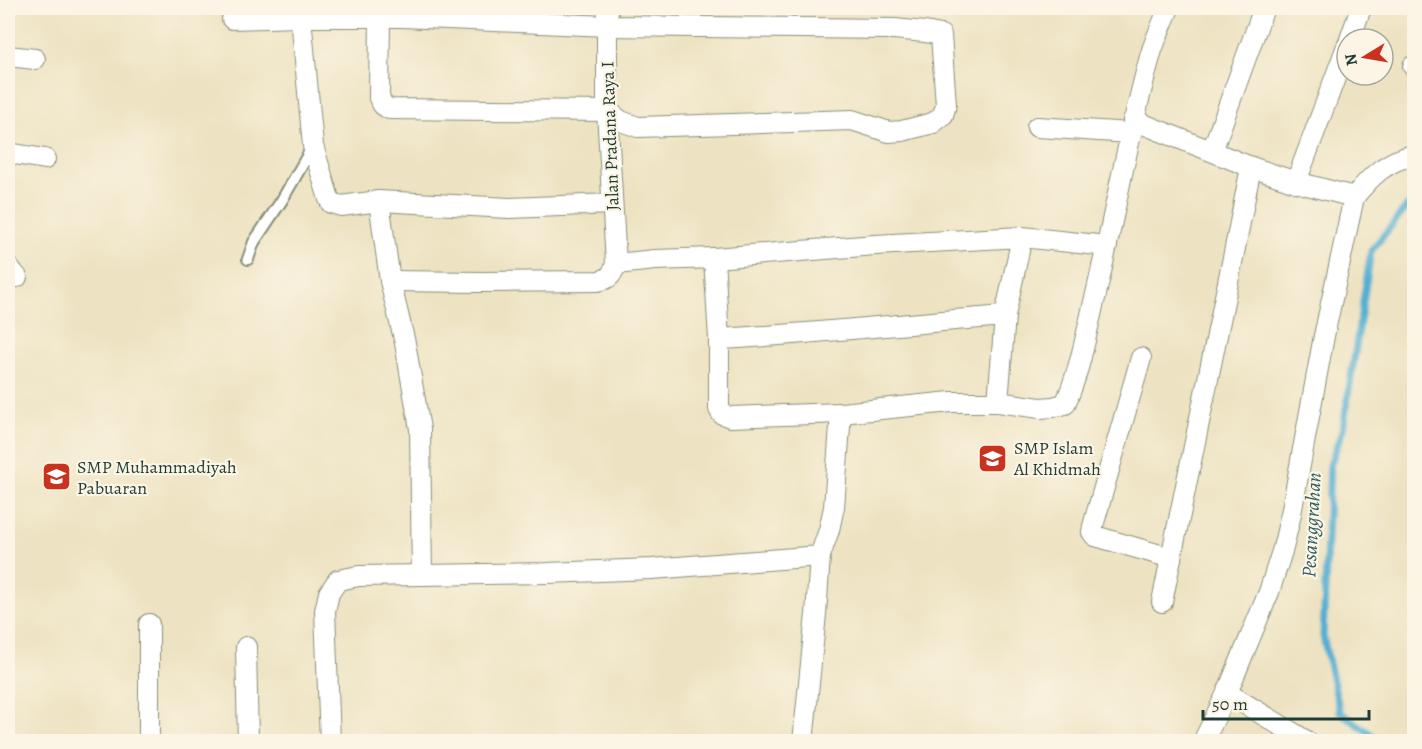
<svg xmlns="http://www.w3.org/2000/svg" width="1422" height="749" font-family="Alegreya,serif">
	<rect width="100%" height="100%" fill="#fcf5e5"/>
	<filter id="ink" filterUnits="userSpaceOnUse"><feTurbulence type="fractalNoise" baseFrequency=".0167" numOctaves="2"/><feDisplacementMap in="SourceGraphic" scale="12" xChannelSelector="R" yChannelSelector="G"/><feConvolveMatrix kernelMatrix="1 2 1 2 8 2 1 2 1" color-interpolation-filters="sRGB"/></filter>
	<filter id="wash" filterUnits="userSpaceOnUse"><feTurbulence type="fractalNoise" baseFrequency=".008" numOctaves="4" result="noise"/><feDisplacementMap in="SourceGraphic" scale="24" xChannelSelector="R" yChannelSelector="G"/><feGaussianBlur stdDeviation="1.35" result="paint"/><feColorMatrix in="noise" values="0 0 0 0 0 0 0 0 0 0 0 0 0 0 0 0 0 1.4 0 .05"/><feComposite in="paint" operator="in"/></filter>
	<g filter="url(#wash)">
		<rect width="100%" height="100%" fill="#ede2c1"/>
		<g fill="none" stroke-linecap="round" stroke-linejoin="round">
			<path stroke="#53afd1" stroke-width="7" d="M1382 742 1340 712 1323 636 1330 466 1343 428 1371 251 1414 198"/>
		</g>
	</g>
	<g filter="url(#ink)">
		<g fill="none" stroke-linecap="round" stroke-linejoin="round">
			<defs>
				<path id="lane" d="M248 259 254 242 282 200 313 146"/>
				<g id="street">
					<path d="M301 17 313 146 329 199 331 203 341 206 379 201 509 208 612 204"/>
					<path d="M232 19 301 17H402L607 26 894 29 925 32 941 35 946 105 943 115 933 123 902 131 889 132 852 120 638 127 621 121 607 111 389 109 383 105 379 98 380 17"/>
					<path d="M1350 39 1361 8"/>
					<path d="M8 56 35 59"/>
					<path d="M1413 66H1414"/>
					<path d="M1133 120 1251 167 1296 182 1354 197"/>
					<path d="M1037 127 1131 133"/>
					<path d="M1212 151 1264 8"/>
					<path d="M8 153 45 159"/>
					<path d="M1296 182 1347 46"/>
					<path d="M379 201 390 281 405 343 420 429 422 575"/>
					<path d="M714 258 875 245 1022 237"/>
					<path d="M616 264 655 260 714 258 719 339C814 334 910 323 1005 316"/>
					<path d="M8 267 17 277"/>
					<path d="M390 281 480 282 598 281C610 279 612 275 616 264L607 111V26L608 8"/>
					<path d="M719 339V409L722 414 730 417 841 413"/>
					<path d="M1141 358 1093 526 1092 532 1095 536 1171 558 1234 253 1251 167"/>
					<path d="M998 402 1005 316 1022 237 1107 246"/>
					<path d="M1162 602 1171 558"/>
					<path d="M149 624V742"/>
					<path d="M246 647 248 742"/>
					<path d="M1227 693 1308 742"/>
					<path d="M330 742 325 611 329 593 338 580 359 576 547 573 652 569 820 556 829 530 834 507 841 413 951 402H998L1040 408 1053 407 1065 404C1080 372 1087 329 1096 294 1115 213 1129 130 1152 50 1157 36 1163 22 1169 8"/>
					<path d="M803 742 816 614 820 556"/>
					<path d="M1203 742 1227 693 1269 592 1283 548 1291 514 1324 336 1354 197C1372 175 1386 161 1414 155"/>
				</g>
			</defs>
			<use href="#lane" stroke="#86907a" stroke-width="14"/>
			<use href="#street" stroke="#86907a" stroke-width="22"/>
			<use href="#lane" stroke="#fff" stroke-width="10"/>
			<use href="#street" stroke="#fff" stroke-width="20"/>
		</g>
	</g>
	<defs>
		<symbol id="school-square" viewBox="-11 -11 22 22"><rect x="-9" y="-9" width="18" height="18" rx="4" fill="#c8321e" stroke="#fcf5e5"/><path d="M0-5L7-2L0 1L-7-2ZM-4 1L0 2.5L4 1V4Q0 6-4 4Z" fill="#fff"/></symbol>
	</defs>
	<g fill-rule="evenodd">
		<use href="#school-square" x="976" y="442" width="33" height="33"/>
		<use href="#school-square" x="40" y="460" width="33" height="33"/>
	</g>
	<g text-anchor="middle" stroke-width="4.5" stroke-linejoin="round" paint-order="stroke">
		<g font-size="18" fill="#1f3d34" stroke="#fcf5e5">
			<text transform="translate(610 136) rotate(-92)" y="6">Jalan Pradana Raya I</text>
		</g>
		<g font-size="18" fill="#1f3d34" stroke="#fcf5e5" text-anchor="start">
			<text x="1014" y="454">SMP Islam<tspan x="1014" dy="21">Al Khidmah</tspan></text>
			<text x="77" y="473">SMP Muhammadiyah<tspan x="77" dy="21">Pabuaran</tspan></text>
		</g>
		<g font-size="20" font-style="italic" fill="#2f5f63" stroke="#fcf5e5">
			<text transform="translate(1311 525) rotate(-87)" y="7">Pesanggrahan</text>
		</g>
	</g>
	<rect width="1422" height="749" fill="none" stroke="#fcf5e5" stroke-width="30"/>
	<g transform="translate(1365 57) rotate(259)"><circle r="28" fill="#fcf5e5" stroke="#a4ab9e" stroke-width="1.5"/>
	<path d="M0-4.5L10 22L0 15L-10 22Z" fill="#c8321e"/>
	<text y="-9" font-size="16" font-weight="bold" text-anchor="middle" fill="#1f3d34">N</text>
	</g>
	<path d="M1203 710v9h166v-9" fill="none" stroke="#1f3d34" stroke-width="3"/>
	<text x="1212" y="710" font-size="18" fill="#1f3d34" stroke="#fcf5e5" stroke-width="4.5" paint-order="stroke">50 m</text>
</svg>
